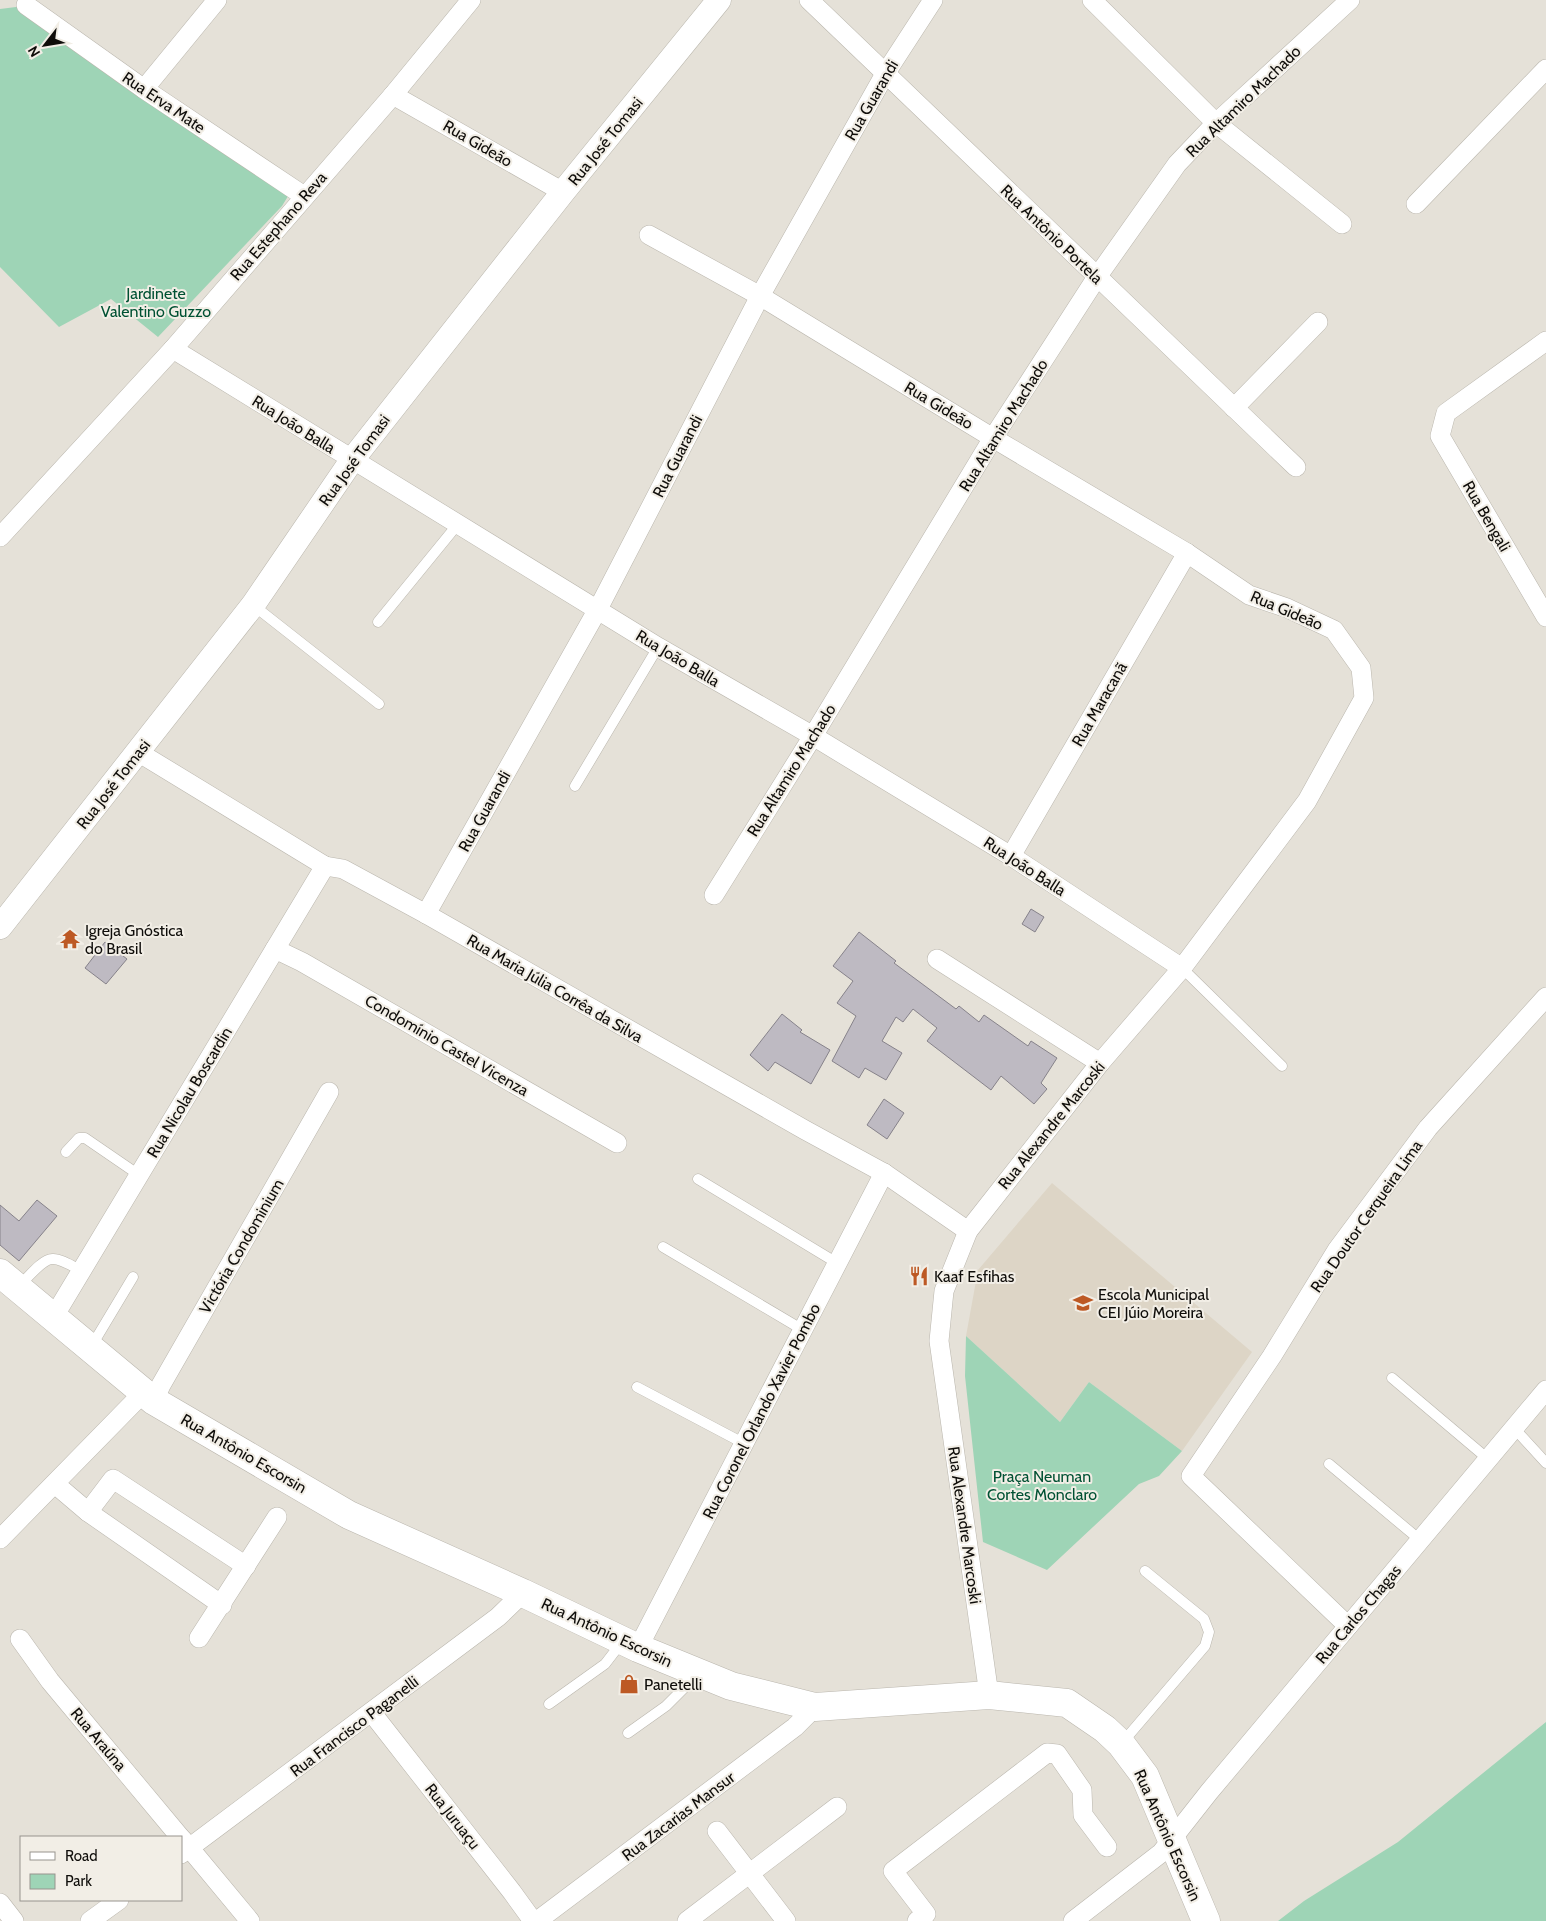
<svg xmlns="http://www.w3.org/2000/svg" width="1546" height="1921" font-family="Cabin,sans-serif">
	<rect width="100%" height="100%" fill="#e5e1d8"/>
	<path fill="#ddd5c6" d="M1052 1183 1252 1352 1182 1451 1089 1382 1060 1422 966 1336 978 1270Z"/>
	<g fill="#9ed4b6">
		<path d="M24 6 290 193 282 206 158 337 111 299 59 327 0 267V9Z"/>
		<path d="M966 1336 1060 1422 1089 1382 1182 1451 1159 1476 1139 1484 1047 1570 983 1542 965 1376Z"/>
		<path d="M1546 1722V1921H1278L1304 1901 1398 1842Z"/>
	</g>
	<g fill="#bebac2" stroke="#86828a">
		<path d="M1031 909 1044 917 1035 932 1022 924Z"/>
		<path d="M859 932 896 961 894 963 956 1009 959 1006 979 1022 984 1015 1028 1046 1031 1041 1057 1058 1041 1083 1047 1089 1034 1104 1001 1076 991 1090 927 1041 937 1028 913 1009 903 1022 896 1017 882 1041 902 1053 886 1080 865 1068 859 1078 832 1061 856 1016 837 1003 853 981 833 966Z"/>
		<path d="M105 942 127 959 106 984 85 968Z"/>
		<path d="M782 1014 802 1030 800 1032 830 1050 811 1084 775 1062 768 1071 750 1055Z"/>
		<path d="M884 1099 904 1113 887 1139 867 1125Z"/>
		<path d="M37 1200 57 1216 19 1261 0 1245V1205L19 1221Z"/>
	</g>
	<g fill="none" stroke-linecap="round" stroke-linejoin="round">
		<defs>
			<g id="service">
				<path d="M253 605 379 704"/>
				<path d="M378 622 458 524"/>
				<path d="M575 786 658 647"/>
				<path d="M1182 968 1282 1066"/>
				<path d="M66 1152 79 1138H85L139 1175"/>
				<path d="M698 1179 837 1263"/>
				<path d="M663 1247 803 1330"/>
				<path d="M18 1287C26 1280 42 1259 52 1259 60 1258 74 1267 82 1271"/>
				<path d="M91 1347 133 1277"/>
				<path d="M1392 1378 1488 1459"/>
				<path d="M637 1387 745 1444"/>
				<path d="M1514 1428 1546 1463"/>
				<path d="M1329 1464 1420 1540"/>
				<path d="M549 1704 605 1664 622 1642"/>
				<path d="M628 1733 666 1706 698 1674"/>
				<path d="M1122 1743 1205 1646 1209 1632 1204 1619 1145 1571"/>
			</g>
			<g id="minor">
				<path d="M809 0 1296 467"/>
				<path d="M1092 0 1216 123 1342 224"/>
				<path d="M26 5 144 89 304 196"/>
				<path d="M144 89 217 0"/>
				<path d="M393 95 563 192"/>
				<path d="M1416 204 1546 69"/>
				<path d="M649 235 760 296 993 438 1187 553 1249 595 1287 608 1334 630 1361 668 1364 698 1307 801 1182 968 1100 1063 968 1231 944 1291 939 1341 989 1695"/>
				<path d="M1546 341 1446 413 1440 436 1546 617"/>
				<path d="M173 349 658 647 813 736 1011 856 1182 968"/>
				<path d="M1234 408 1318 322"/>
				<path d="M0 537 173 349 393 95 471 0"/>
				<path d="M138 752 325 866 343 869 426 914 805 1130 884 1173 968 1231"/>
				<path d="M1011 856 1187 553"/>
				<path d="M714 895 813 736 993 438 1097 277 1177 164 1216 123 1350 0"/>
				<path d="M426 914 598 609 760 296 885 74 933 0"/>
				<path d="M275 949 302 962 617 1143"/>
				<path d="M937 959 1100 1063"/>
				<path d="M53 1318 325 866"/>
				<path d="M154 1401 161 1385 329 1092"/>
				<path d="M55 1484 88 1512 222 1605"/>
				<path d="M88 1512 113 1479 246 1566"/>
				<path d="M0 1539 144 1392"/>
				<path d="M1348 1626 1191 1476 1272 1356 1337 1250 1428 1128 1546 997"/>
				<path d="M199 1638 277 1517"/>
				<path d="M20 1639 50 1681 180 1837"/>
				<path d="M638 1648 884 1173"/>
				<path d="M372 1713 512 1892 533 1921"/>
				<path d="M717 1831 786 1921"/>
				<path d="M182 1839 250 1921"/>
				<path d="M181 1854 498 1617 523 1593"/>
				<path d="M0 1903 14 1921"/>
				<path d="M90 1921 119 1900"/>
				<path d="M537 1921 795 1727 815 1707"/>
				<path d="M687 1921 837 1807"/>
				<path d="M917 1921 926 1914 893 1871 1047 1753 1057 1754 1082 1790 1083 1815 1107 1847"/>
				<path d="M1073 1921 1161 1853 1209 1792 1546 1390"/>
			</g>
			<path id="tertiary" d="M0 927 253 605 352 460 563 192 719 0"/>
			<path id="secondary" d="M0 1273 154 1401 349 1515 523 1593 638 1648 731 1686 815 1707 989 1695 1067 1703 1105 1729 1121 1744 1145 1776 1206 1921"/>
		</defs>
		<use href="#service" stroke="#bab6ad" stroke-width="11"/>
		<use href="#minor" stroke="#bab6ad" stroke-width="20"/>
		<use href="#tertiary" stroke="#bab6ad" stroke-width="25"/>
		<use href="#secondary" stroke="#bab6ad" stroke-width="29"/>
		<use href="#service" stroke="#fff" stroke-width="10"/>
		<use href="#minor" stroke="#fff" stroke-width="19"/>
		<use href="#tertiary" stroke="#fff" stroke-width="24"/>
		<use href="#secondary" stroke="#fff" stroke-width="28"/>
	</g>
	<defs>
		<symbol id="temple-bare" viewBox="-9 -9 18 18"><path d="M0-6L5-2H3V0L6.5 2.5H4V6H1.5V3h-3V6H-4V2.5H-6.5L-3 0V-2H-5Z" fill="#bd5924" stroke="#f2eee6" stroke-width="2.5" paint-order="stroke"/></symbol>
		<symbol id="restaurant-bare" viewBox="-9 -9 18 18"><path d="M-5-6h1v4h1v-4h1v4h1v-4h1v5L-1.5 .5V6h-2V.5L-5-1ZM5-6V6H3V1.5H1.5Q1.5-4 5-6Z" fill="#bd5924" stroke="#f2eee6" stroke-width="2.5" paint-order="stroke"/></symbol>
		<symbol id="school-bare" viewBox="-9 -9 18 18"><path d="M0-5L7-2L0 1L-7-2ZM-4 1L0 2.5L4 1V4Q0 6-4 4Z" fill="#bd5924" stroke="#f2eee6" stroke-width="2.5" paint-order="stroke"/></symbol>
		<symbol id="shop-bare" viewBox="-9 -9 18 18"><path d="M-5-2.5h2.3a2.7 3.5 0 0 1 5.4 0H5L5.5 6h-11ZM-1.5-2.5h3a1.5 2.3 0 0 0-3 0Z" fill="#bd5924" stroke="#f2eee6" stroke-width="2.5" paint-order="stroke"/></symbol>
	</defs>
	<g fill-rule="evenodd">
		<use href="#temple-bare" x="56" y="925" width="28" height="28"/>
		<use href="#restaurant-bare" x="905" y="1262" width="28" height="28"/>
		<use href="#school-bare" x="1069" y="1289" width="28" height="28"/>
		<use href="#shop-bare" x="615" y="1670" width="28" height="28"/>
	</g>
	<g text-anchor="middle" stroke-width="4" stroke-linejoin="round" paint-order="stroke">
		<g font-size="16" fill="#0f0d0a" stroke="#f2eee6">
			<text transform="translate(871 100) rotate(-60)" y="6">Rua Guarandi</text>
			<text transform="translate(1243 101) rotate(-44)" y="6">Rua Altamiro Machado</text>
			<text transform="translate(164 102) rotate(34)" y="6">Rua Erva Mate</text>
			<text transform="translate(605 141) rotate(-51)" y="6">Rua José Tomasi</text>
			<text transform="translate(478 143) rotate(30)" y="6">Rua Gideão</text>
			<text transform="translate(278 226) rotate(-49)" y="6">Rua Estephano Reva</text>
			<text transform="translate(1052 234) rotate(44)" y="6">Rua Antônio Portela</text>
			<text transform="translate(939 405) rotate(31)" y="6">Rua Gideão</text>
			<text transform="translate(294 424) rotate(32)" y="6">Rua João Balla</text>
			<text transform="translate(1003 425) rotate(-58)" y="6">Rua Altamiro Machado</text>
			<text transform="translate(677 456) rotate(-63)" y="6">Rua Guarandi</text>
			<text transform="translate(354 460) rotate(-54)" y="6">Rua José Tomasi</text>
			<text transform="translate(1487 516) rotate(60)" y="6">Rua Bengali</text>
			<text transform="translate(1287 610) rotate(23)" y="6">Rua Gideão</text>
			<text transform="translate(678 658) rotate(31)" y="6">Rua João Balla</text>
			<text transform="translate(1099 704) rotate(-60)" y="6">Rua Maracanã</text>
			<text transform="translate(791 770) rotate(-58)" y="6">Rua Altamiro Machado</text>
			<text transform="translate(113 784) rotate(-52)" y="6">Rua José Tomasi</text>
			<text transform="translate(484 811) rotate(-61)" y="6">Rua Guarandi</text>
			<text transform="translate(1025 866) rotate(33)" y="6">Rua João Balla</text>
			<text transform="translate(555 988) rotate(30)" y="6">Rua Maria Júlia Corrêa da Silva</text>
			<text transform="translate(447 1045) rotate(30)" y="6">Condomínio Castel Vicenza</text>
			<text transform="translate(189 1092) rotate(-59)" y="6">Rua Nicolau Boscardin</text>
			<text transform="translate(1051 1125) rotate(-51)" y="6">Rua Alexandre Marcoski</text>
			<text transform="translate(1366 1216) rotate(-55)" y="6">Rua Doutor Cerqueira Lima</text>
			<text transform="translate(241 1246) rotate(-60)" y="6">Victória Condominium</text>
			<text transform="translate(761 1411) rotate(-63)" y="6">Rua Coronel Orlando Xavier Pombo</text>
			<text transform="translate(244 1453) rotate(30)" y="6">Rua Antônio Escorsin</text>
			<text transform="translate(965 1525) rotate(82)" y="6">Rua Alexandre Marcoski</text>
			<text transform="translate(1358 1614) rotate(-50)" y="6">Rua Carlos Chagas</text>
			<text transform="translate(607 1632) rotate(25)" y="6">Rua Antônio Escorsin</text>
			<text transform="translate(354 1726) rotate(-37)" y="6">Rua Francisco Paganelli</text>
			<text transform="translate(99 1739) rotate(50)" y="6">Rua Araúna</text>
			<text transform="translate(453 1816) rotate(52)" y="6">Rua Juruaçu</text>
			<text transform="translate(678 1816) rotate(-37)" y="6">Rua Zacarias Mansur</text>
			<text transform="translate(1168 1835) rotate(66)" y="6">Rua Antônio Escorsin</text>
		</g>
		<g font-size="16" fill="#005133" stroke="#f2eee6">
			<text x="156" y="299">Jardinete<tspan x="156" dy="18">Valentino Guzzo</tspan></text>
			<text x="1042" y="1482">Praça Neuman<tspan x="1042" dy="18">Cortes Monclaro</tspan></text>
		</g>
		<g font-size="16" fill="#0f0d0a" stroke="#f2eee6" text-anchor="start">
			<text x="85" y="936">Igreja Gnóstica<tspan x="85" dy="18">do Brasil</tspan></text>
			<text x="934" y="1282">Kaaf Esfihas</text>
			<text x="1098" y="1300">Escola Municipal<tspan x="1098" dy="18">CEI Júio Moreira</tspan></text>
			<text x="644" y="1690">Panetelli</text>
		</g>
	</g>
	<rect x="20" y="1836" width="162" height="65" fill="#f2eee6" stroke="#97948e"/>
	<rect x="30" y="1852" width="25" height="8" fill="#ffffff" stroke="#97948e"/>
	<text x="65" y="1861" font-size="15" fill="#0f0d0a">Road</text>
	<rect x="30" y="1874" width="25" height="15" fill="#9ed4b6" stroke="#97948e"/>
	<text x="65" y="1886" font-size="15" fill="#0f0d0a">Park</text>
	<g transform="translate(45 45) rotate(239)" stroke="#f2eee6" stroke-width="4" paint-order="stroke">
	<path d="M0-4L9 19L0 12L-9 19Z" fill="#0f0d0a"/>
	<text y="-8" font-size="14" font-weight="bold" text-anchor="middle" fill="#0f0d0a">N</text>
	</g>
</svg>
